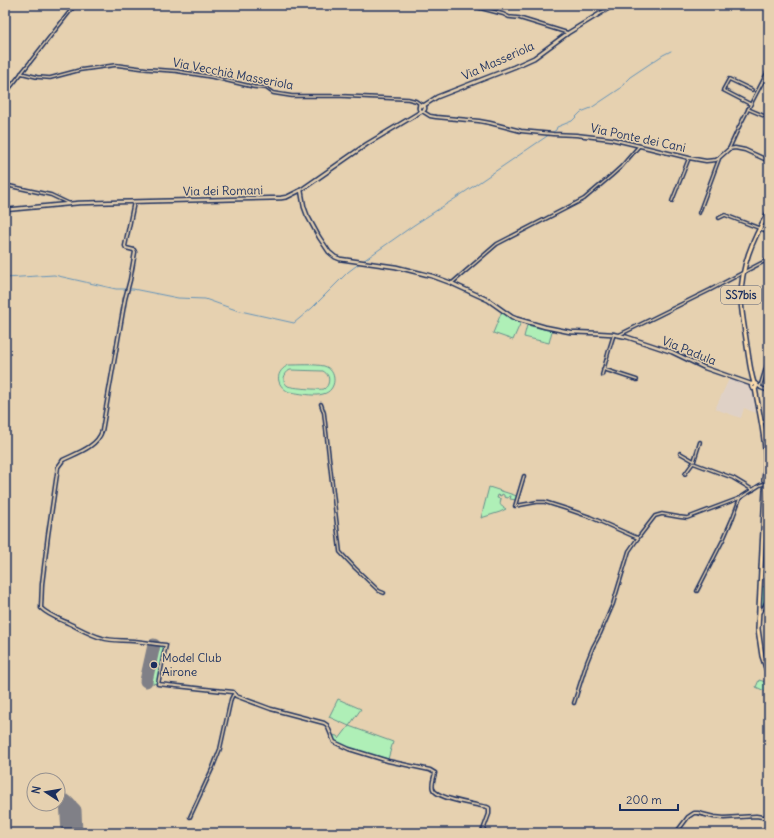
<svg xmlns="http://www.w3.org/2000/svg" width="774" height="838" font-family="Delius,sans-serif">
	<rect width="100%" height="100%" fill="#e6d1b0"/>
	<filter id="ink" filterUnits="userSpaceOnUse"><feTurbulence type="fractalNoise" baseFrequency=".025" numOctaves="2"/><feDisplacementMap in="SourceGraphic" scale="8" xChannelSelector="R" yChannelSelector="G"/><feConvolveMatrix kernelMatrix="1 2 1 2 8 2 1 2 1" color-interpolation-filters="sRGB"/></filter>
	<g filter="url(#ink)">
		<path fill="#dfd1c6" d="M729 379 745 384 750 388 753 393 756 413 744 408 741 418 715 409Z"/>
		<g fill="#afefb7" stroke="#658f8a" fill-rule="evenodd">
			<path d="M502 311 513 319 521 322 513 340 493 333Z"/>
			<path d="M527 325 552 331 549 343 524 337Z"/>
			<path d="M289 365C299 365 315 364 324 366 338 370 337 391 323 394 314 397 299 393 289 392 275 385 275 371 289 365ZM290 370 323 371C328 374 330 378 328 384 327 387 326 387 324 389 320 390 292 388 288 386 281 382 284 373 290 370Z"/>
			<path d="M489 487 517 496 516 500 510 499 511 496H509L508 498 504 497V495L502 494 501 496 498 495 497 498 501 499C499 507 501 505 506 509L500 512 481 518Z"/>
			<path d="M762 586 769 589V593L764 606H763L761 605V587Z"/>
			<path d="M151 644 165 646 157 684 143 681Z"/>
			<path d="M759 680 769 683V693L756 687Z"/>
			<path d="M338 699 361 709 349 726 393 742 388 759 384 758 361 752 359 750V751L353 750 336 742 332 735 337 736 339 739 349 726 329 717Z"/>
		</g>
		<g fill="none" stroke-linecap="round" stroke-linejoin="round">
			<g stroke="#6493b9" stroke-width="1">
				<path d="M363 261 414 225 459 196 556 130 557 127 572 121 581 112 591 108 621 88 626 81 630 77 663 55 671 51"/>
				<path d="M5 278 54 275 116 289H133L178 298 205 299 236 310 294 323 312 308 348 272 360 263"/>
			</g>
			<g stroke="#808087" stroke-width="13">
				<path d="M146 681 154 645"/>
				<path d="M68 833 66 801 75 810 76 833"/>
			</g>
			<defs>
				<g id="minor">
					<path d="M468 5 503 14 509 17 519 18 568 33"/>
					<path d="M21 73 37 77 50 78 80 70 116 65 147 69 176 71 212 77 254 87 266 88 273 93 292 96H342L408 99 416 101 423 106"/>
					<path d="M5 94 75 5"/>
					<path d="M419 104V108"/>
					<path d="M750 104 723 90 729 79 752 90"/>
					<path d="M748 109 769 118"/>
					<path d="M729 149 739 127 769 69"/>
					<path d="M5 185 51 195 70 204"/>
					<path d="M672 201 689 158"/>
					<path d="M699 213 719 159"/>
					<path d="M719 218 725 215 769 232"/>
					<path d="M452 283 497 244 584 199 611 176 621 167 639 146"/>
					<path d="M619 335 710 290 769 259"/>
					<path d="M603 369 637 380"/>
					<path d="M602 375 609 350 614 334"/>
					<path d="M760 387 769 358"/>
					<path d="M321 404 324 413 340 552 355 568 379 591 384 593"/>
					<path d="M761 421 769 424"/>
					<path d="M680 453 694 461"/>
					<path d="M694 461 700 442"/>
					<path d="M685 474 693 463 733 478 753 490"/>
					<path d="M524 476 515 506 537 502H545L567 509 590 517 633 536 638 538"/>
					<path d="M767 480 769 479"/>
					<path d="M767 482 769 480"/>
					<path d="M697 591 723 540 733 517 740 498"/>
					<path d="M760 612 764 607 769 596"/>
					<path d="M574 703 587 662 593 647 600 634 613 604 629 551 638 538 655 516 662 514 679 517 687 518 740 498 760 485 764 484"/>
					<path d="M190 817 213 767 220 749 231 699 233 695H235"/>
				</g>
				<g id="tertiary">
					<path d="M422 111 430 116 436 117 479 121 490 123 521 131 553 134 576 135 611 139 636 145 689 158 706 161 716 160 719 158 729 149 735 148 745 150 769 161"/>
					<path d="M134 202 125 246 126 248 134 250 135 252 130 280 125 299 102 431C97 447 77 453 63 460L61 463 58 467 48 535 42 584 41 608C48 615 59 619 68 623 79 628 90 635 102 638 111 641 122 640 133 641 144 642 155 644 166 645L163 658 158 684 233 692 236 696 271 709 324 723 327 725 334 742 349 749 388 761 430 770 435 773C434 778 431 784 433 789 437 799 477 805 487 807L489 808V814L482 833"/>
					<path d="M756 384 761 388 769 391"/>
					<path d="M676 833 688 817 694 813H698L714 817 724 818 756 816 769 818"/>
				</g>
				<g id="secondary">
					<circle cx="422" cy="108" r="3"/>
					<path d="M423 106 437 97 514 67 534 58 568 33 614 5"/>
					<path d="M301 190 304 207 307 215 319 237 329 252 335 257 340 259 396 267 432 276 451 283 488 300 512 317 517 319 545 327 570 332 595 333 612 334 627 337 672 352 705 368 751 384"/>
					<path d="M5 210 79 203 281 198 287 197 301 190 367 144 422 111"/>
				</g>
				<g id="primary">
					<path d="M754 383C750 371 749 358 747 346 745 331 742 316 741 301 740 267 753 239 769 211"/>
					<circle cx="754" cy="386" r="2.5"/>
					<path d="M755 388C760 417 769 451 764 480"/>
					<path d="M766 484 765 490 758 629 762 656 769 677"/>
				</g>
			</defs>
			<use href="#minor" stroke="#1b2f5e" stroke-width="4.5"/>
			<use href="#tertiary" stroke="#1b2f5e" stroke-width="5"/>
			<use href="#secondary" stroke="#1b2f5e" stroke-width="5.5"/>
			<use href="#primary" stroke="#1b2f5e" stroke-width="6"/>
			<use href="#minor" stroke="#e6d1b0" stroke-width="1.5"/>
			<use href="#tertiary" stroke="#e6d1b0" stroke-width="2"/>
			<use href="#secondary" stroke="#e6d1b0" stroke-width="2.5"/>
			<use href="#primary" stroke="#fcdcac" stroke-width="3"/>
		</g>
	</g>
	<circle fill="#1b2f5e" stroke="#e6d1b0" stroke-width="1.5" cx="154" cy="665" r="4"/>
	<g text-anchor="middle" stroke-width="3" stroke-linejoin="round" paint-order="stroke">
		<rect fill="#e6d1b0" stroke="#586077" stroke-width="1" x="721" y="286" width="40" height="18" rx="3"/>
		<g font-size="11" font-weight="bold" fill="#1b2f5e">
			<text x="741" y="299">SS7bis</text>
		</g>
		<g font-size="12" fill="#1b2f5e" stroke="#e6d1b0">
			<text transform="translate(498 61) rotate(-24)" y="4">Via Masseriola</text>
			<text transform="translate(233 74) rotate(11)" y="4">Via Vecchià Masseriola</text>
			<text transform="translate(638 138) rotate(12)" y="4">Via Ponte dei Cani</text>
			<text transform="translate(223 191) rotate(-1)" y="4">Via dei Romani</text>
			<text transform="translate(689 351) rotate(22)" y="4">Via Padula</text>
		</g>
		<g font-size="12" fill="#1b2f5e" stroke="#e6d1b0" text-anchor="start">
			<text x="162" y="662">Model Club<tspan x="162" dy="14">Airone</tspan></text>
		</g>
	</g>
	<rect width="774" height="838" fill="none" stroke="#e6d1b0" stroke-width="20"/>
	<rect x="10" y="10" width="754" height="818" fill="none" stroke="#1b2f5e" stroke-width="1.5" filter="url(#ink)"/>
	<g transform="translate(46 792) rotate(282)"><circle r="19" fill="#e6d1b0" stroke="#95908f"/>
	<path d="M0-3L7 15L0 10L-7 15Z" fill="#1b2f5e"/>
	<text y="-6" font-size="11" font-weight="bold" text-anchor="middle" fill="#1b2f5e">N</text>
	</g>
	<path d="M620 804v6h58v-6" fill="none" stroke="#1b2f5e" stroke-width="2"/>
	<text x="626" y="804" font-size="12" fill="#1b2f5e" stroke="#e6d1b0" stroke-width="3" paint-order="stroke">200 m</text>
</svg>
